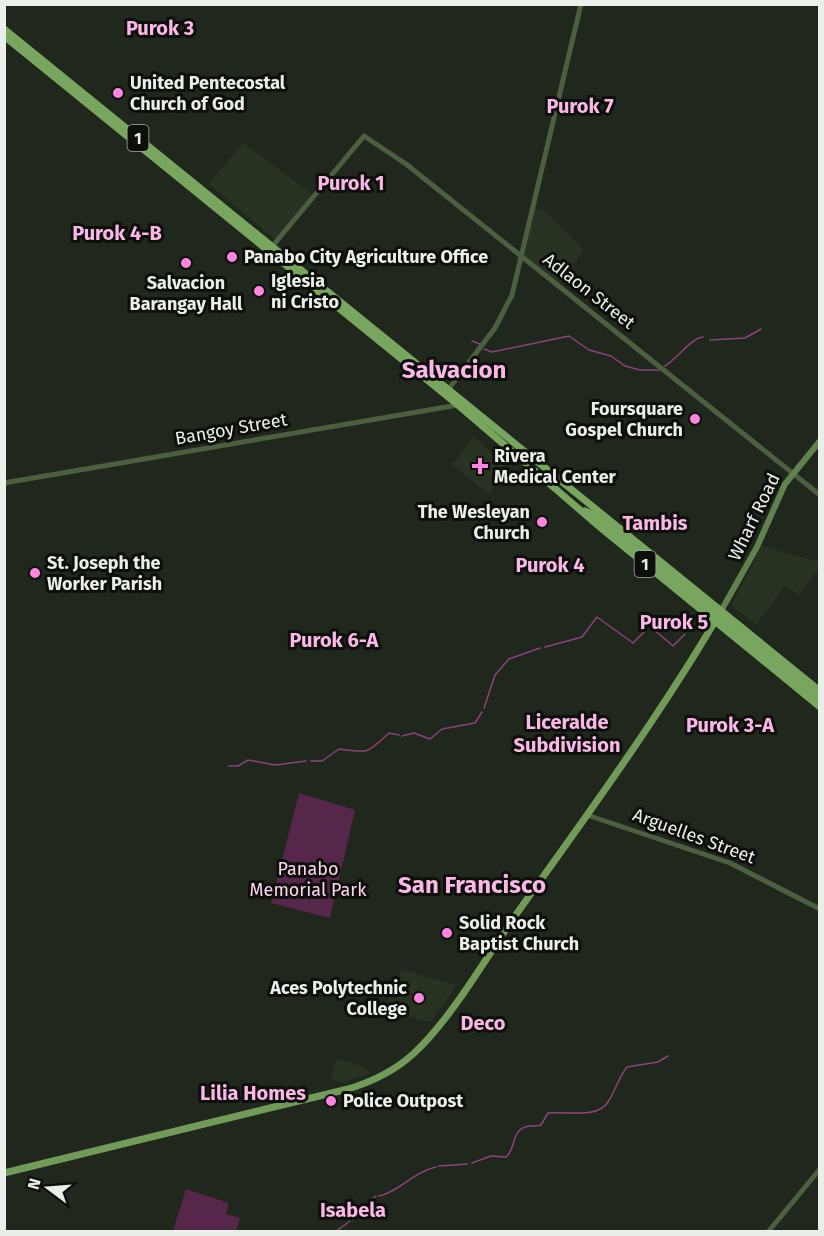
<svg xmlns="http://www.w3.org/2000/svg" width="824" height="1236" font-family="'Fira Sans',sans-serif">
	<rect width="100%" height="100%" fill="#20271d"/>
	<g fill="#293324">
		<path d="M243 143 311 193 310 199 275 239 209 184Z"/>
		<path d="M535 208 543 210 583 249 568 275 560 283H556L524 255Z"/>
		<path d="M474 437 508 468 489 494 452 465Z"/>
		<path d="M762 546 819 562V568L798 595 785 585 756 625 731 606Z"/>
		<path d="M402 970 457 985 430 1022 384 1010Z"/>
		<path d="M337 1059 361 1066 371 1073 342 1083 331 1080Z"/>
	</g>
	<g fill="#57264b">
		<path d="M299 793 355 810 330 918 271 903Z"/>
		<path d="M186 1189 229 1203 226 1214 240 1218 236 1231H173Z"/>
	</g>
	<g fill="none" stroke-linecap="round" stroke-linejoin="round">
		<g stroke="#8d437a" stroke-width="1.5">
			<path d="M710 340 745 338 761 329"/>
			<path d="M472 341 480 344"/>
			<path d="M484 349 492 352 569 336 589 350 611 356 625 366 640 370H659"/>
			<path d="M665 366C677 359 691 338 703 337"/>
			<path d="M653 629 673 646 685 634"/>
			<path d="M545 647 582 637 597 617 633 643 646 630"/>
			<path d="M484 708 495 675 509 659 540 648"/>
			<path d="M402 736 414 733 430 739 442 729 475 723 482 712"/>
			<path d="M311 761H322L339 749C370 753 366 754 389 733L399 735"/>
			<path d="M229 766H238L248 760 275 765 306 761"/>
			<path d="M472 1163 491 1156 506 1157C516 1149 511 1132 525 1127 530 1125 535 1127 541 1125L548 1113C565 1111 598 1119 608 1102 616 1090 618 1078 627 1067L658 1062 668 1056"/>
			<path d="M439 1166 467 1164"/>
			<path d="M379 1196C399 1192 413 1172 436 1167"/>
			<path d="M368 1203 376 1196"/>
			<path d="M353 1220 366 1206"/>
			<path d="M335 1232 350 1221"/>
		</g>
		<g stroke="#4c6040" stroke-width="5">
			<path d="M270 249 364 136 406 164 820 495"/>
			<path d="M447 391 495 328 512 295 581 4"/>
			<path d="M4 483 458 405"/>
			<path d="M587 815 730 863 820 909"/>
			<path d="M768 1232 820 1169"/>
		</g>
		<path stroke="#61814e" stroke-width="6" d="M721 611 757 547 785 484 820 441"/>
		<path stroke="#729b59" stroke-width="7" d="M4 1173 348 1089C371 1082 394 1071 412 1055 450 1021 485 959 515 916 585 818 656 721 717 618"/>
		<g stroke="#79a65e" stroke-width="7">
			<path d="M4 29 820 691"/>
			<path d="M4 36 458 405 601 528 820 707"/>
			<path d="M585 511 596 516 675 581"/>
			<path d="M760 650 820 699"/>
		</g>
		<path stroke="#79a65e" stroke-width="7" d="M675 581 760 650"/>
	</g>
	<g fill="#fe85df" stroke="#0c0f0a" stroke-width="2">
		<circle cx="118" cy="93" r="6"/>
		<circle cx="232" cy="257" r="6"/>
		<circle cx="186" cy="263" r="6"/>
		<circle cx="259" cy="291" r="6"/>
		<circle cx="695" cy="419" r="6"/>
		<path d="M477 457h6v6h6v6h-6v6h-6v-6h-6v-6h6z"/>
		<circle cx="542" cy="522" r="6"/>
		<circle cx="35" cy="573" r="6"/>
		<circle cx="447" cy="933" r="6"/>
		<circle cx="419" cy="998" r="6"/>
		<circle cx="331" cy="1101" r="6"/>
	</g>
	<g text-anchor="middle" stroke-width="6" stroke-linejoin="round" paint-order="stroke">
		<g fill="#0c0f0a" stroke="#a8aca6" stroke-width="1.5">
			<rect x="127.5" y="125" width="21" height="26" rx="4.5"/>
			<rect x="634.5" y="551" width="21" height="26" rx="4.5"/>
		</g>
		<g font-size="16" font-weight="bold" fill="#ebefe9">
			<text x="138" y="144">1</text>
			<text x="645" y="570">1</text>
		</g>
		<g font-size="18" font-weight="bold" fill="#ebefe9" stroke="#0c0f0a" text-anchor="start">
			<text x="130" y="89">United Pentecostal<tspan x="130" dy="21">Church of God</tspan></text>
			<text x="244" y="263">Panabo City Agriculture Office</text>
			<text x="271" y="287">Iglesia<tspan x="271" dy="21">ni Cristo</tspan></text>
			<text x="186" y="289" text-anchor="middle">Salvacion<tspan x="186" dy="21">Barangay Hall</tspan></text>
			<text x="683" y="415" text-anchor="end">Foursquare<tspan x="683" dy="21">Gospel Church</tspan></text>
			<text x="494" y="462">Rivera<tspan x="494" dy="21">Medical Center</tspan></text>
			<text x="530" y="518" text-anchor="end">The Wesleyan<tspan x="530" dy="21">Church</tspan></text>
			<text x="47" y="569">St. Joseph the<tspan x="47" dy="21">Worker Parish</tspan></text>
			<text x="459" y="929">Solid Rock<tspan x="459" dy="21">Baptist Church</tspan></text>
			<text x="407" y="994" text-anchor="end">Aces Polytechnic<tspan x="407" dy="21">College</tspan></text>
			<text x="343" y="1107">Police Outpost</text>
		</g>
		<g font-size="18" fill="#ebefe9" stroke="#0c0f0a">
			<text transform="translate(589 291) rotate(38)" y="6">Adlaon Street</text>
			<text transform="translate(231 429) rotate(-10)" y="6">Bangoy Street</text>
			<text transform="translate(754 517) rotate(-64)" y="6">Wharf Road</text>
			<text transform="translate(694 836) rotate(20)" y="6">Arguelles Street</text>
		</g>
		<g font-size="18" fill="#fed4f1" stroke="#0c0f0a">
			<text x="308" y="875">Panabo<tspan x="308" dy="21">Memorial Park</tspan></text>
		</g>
		<g font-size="20" font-weight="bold" fill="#fbb7e7" stroke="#0c0f0a">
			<text x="160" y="35">Purok 3</text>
			<text x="580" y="113">Purok 7</text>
			<text x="351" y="190">Purok 1</text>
			<text x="117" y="240">Purok 4-B</text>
			<text x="655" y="530">Tambis</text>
			<text x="550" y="572">Purok 4</text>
			<text x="674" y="629">Purok 5</text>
			<text x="334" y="647">Purok 6-A</text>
			<text x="567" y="729">Liceralde<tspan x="567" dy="23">Subdivision</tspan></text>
			<text x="730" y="732">Purok 3-A</text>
			<text x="483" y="1030">Deco</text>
			<text x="253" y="1100">Lilia Homes</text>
			<text x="353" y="1217">Isabela</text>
		</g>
		<g font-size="24" font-weight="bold" fill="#fbb7e7" stroke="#0c0f0a">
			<text x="454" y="378">Salvacion</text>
			<text x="472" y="893">San Francisco</text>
		</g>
	</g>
	<rect width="824" height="1236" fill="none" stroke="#ebefe9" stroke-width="12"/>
	<g transform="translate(48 1188) rotate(286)" stroke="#0c0f0a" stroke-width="4.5" paint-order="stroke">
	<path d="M0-4.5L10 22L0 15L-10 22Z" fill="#ebefe9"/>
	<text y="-9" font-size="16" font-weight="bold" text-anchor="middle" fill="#ebefe9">N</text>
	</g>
</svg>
